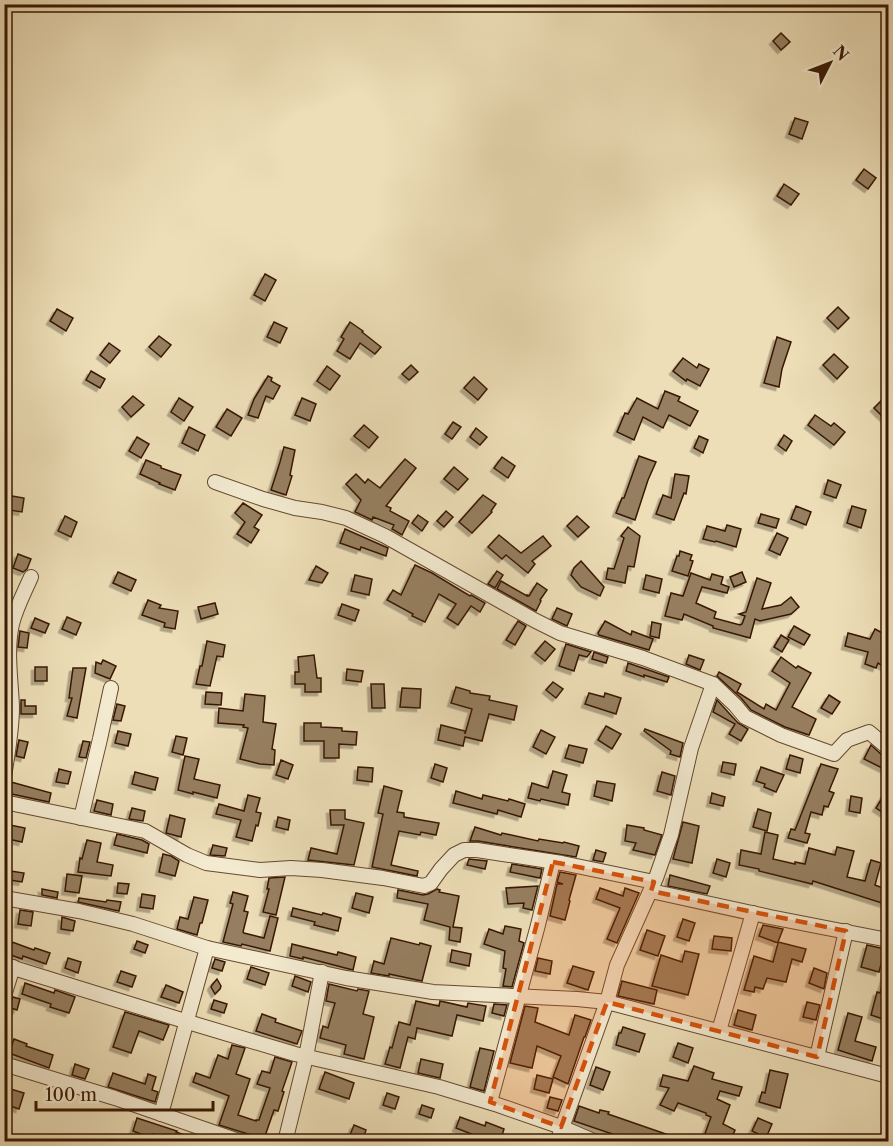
<svg xmlns="http://www.w3.org/2000/svg" width="893" height="1146" font-family="'Libre Caslon Text',serif">
	<defs>
		<filter id="shadow"><feDropShadow dx="-3.5" dy="3.5" stdDeviation="0" flood-color="#0004"/></filter>
	</defs>
	<rect width="100%" height="100%" fill="#eddeb7"/>
	<filter id="stains"><feTurbulence type="fractalNoise" baseFrequency=".00333" numOctaves="4"/><feColorMatrix values="0 0 0 0 .2 0 0 0 0 .09 0 0 0 0 .02 0 0 0 .5 -.17"/></filter>
	<radialGradient id="worn" r=".72"><stop offset=".6" stop-color="#630" stop-opacity="0"/><stop offset="1" stop-color="#630" stop-opacity=".3"/></radialGradient>
	<g fill="#967f61" stroke="#381803" stroke-width="1.5" filter="url(#shadow)">
		<path d="M781 33 790 42 781 50 773 41Z"/>
		<path d="M795 118 808 122 802 139 789 134Z"/>
		<path d="M864 169 876 178 868 189 856 180Z"/>
		<path d="M784 184 799 194 791 205 777 196Z"/>
		<path d="M265 274 276 280 265 301 254 295Z"/>
		<path d="M838 307 849 318 838 329 827 318Z"/>
		<path d="M57 309 73 318 66 331 50 321Z"/>
		<path d="M274 322 287 328 280 343 267 337Z"/>
		<path d="M350 322 363 331 362 332 381 347 375 354 360 343 350 359 337 351 344 339 341 337Z"/>
		<path d="M159 336 171 345 161 357 149 347Z"/>
		<path d="M777 337 791 342 782 369 779 387 764 383Z"/>
		<path d="M109 343 120 351 110 363 100 355Z"/>
		<path d="M834 354 848 367 837 379 823 365Z"/>
		<path d="M683 358 697 368 699 364 709 369 700 386 687 379 686 381 673 371Z"/>
		<path d="M411 365 418 372 409 380 402 374Z"/>
		<path d="M327 366 340 376 330 390 317 381Z"/>
		<path d="M91 371 105 379 100 388 86 380Z"/>
		<path d="M268 376 272 378 271 381 280 386 273 399 266 396 258 418 248 415 254 399Z"/>
		<path d="M474 377 487 389 478 400 464 388Z"/>
		<path d="M665 391 680 397 678 401 698 411 690 426 669 415 663 428 643 417 634 440 617 432 625 413 628 414 637 398 658 409Z"/>
		<path d="M888 394V422L874 408Z"/>
		<path d="M133 396 144 405 131 417 122 407Z"/>
		<path d="M179 398 193 407 184 421 171 412Z"/>
		<path d="M302 398 316 404 310 421 295 415Z"/>
		<path d="M227 409 242 418 231 436 216 427Z"/>
		<path d="M815 415 831 426 834 423 845 432 834 445 808 425Z"/>
		<path d="M453 422 461 427 452 439 445 434Z"/>
		<path d="M364 425 378 437 369 448 354 436Z"/>
		<path d="M189 427 205 435 198 451 182 443Z"/>
		<path d="M476 428 487 437 480 445 470 437Z"/>
		<path d="M784 435 792 441 786 451 778 445Z"/>
		<path d="M699 436 708 440 703 453 694 448Z"/>
		<path d="M137 437 149 444 141 458 129 451Z"/>
		<path d="M284 447 295 450 290 475 292 476 286 495 271 490 280 462Z"/>
		<path d="M639 456 656 462 648 480 635 520 616 513 622 498H624Z"/>
		<path d="M502 457 515 466 508 478 494 468Z"/>
		<path d="M405 459 416 468 386 506 391 508 390 511 409 521 402 535 392 529 394 525 373 517 372 520 355 512 361 500 346 484 356 474 365 483 368 479 380 488Z"/>
		<path d="M146 460 161 466V468L181 475 175 490 159 484 160 483 140 474Z"/>
		<path d="M454 467 468 479 458 490 444 479Z"/>
		<path d="M675 474 689 476 686 494 684 493 674 520 656 514 663 495 671 498Z"/>
		<path d="M828 480 841 485 836 498 824 494Z"/>
		<path d="M483 495 496 504 491 511 492 512 472 533 459 522Z"/>
		<path d="M12 496 24 498 22 512 9 510Z"/>
		<path d="M243 503 262 515 254 527 259 530 251 543 237 534 245 522 235 513Z"/>
		<path d="M796 506 811 512 806 525 791 519Z"/>
		<path d="M852 506 866 510 861 528 847 523Z"/>
		<path d="M446 511 453 517 444 527 437 521Z"/>
		<path d="M761 514 779 519 776 528 758 523Z"/>
		<path d="M418 515 428 522 422 531 412 523Z"/>
		<path d="M65 516 77 522 71 537 58 531Z"/>
		<path d="M577 516 589 527 578 537 567 526Z"/>
		<path d="M727 525 741 529 736 547 716 541 715 542 703 539 707 526 725 531Z"/>
		<path d="M628 527 640 536 634 567 628 566 625 583 606 579 608 568 614 569 624 538 621 536Z"/>
		<path d="M345 529 388 548 386 556 361 547 360 550 340 543Z"/>
		<path d="M777 533 788 538 780 555 769 550Z"/>
		<path d="M499 535 521 553 543 536 551 546 532 561 535 564 528 573 506 555 502 559 488 547Z"/>
		<path d="M680 551 692 555 690 560 693 561 688 576 672 571 677 556H679Z"/>
		<path d="M18 554 31 559 27 569 23 572 13 568Z"/>
		<path d="M581 561 604 587 600 596 581 587 571 575 574 568Z"/>
		<path d="M415 565 432 573 470 596 471 595 485 603 480 612 471 606 458 625 447 618 456 604 439 594 425 622 412 616 413 614 387 600 393 590 401 595Z"/>
		<path d="M316 566 328 573 322 583 309 580Z"/>
		<path d="M497 571 503 575 495 588 488 584Z"/>
		<path d="M118 572 136 580 131 591 113 583Z"/>
		<path d="M742 572 746 582 734 587 730 577Z"/>
		<path d="M691 573 710 580 712 574 723 577 721 584 729 587 727 593 702 587 696 603 716 612 714 618 740 625 742 624 745 616 739 614 746 612 757 578 771 583 762 609 781 605 791 597 799 607 791 614 760 621 755 619 750 638 713 628V626L684 614 682 620 665 616 671 593 683 596Z"/>
		<path d="M355 575 372 579 369 595 351 591Z"/>
		<path d="M646 575 662 579 659 593 643 589Z"/>
		<path d="M501 581 527 596V595L529 596 537 583 547 590 540 600 541 601 536 611 497 589Z"/>
		<path d="M148 600 161 605 159 608 178 611 175 629 164 627 165 623 142 615Z"/>
		<path d="M215 603 218 614 201 619 198 607Z"/>
		<path d="M342 604 359 610 355 621 338 615Z"/>
		<path d="M557 608 572 614 567 626 552 619Z"/>
		<path d="M67 617 81 623 76 635 62 629Z"/>
		<path d="M35 618 49 624 45 633 31 628Z"/>
		<path d="M518 621 526 626 515 645 506 640Z"/>
		<path d="M605 621 631 635 632 631 653 639 649 650 599 635 598 633Z"/>
		<path d="M652 622 661 624 659 638 650 636Z"/>
		<path d="M794 626 810 635 804 645 788 637Z"/>
		<path d="M875 629 888 636V669L878 663 876 668 865 664 868 652 845 646 848 633 870 639Z"/>
		<path d="M20 631 29 633 27 648 18 647Z"/>
		<path d="M781 635 789 640 782 652 774 647Z"/>
		<path d="M207 641 225 645 223 657 217 656 210 686 196 684 200 666H202Z"/>
		<path d="M545 641 555 649 545 661 535 653Z"/>
		<path d="M566 644 591 652 587 657 579 655 574 671 559 666Z"/>
		<path d="M594 652 608 657 606 663 592 659Z"/>
		<path d="M314 655 317 678H321V692H305V684H295V672H299L298 657Z"/>
		<path d="M689 655 704 660 700 670 686 664Z"/>
		<path d="M781 657 796 668 798 666 811 673 792 707 816 719 809 735 785 727 751 710 741 698 717 676 719 672 741 684 737 692 764 709 766 704 776 710 790 683 772 671Z"/>
		<path d="M103 660 116 666 110 679 95 673 96 662 101 664Z"/>
		<path d="M628 663 669 677 667 682 644 675V677L626 671Z"/>
		<rect x="35" y="667" width="12" height="14"/>
		<path d="M73 668H86L77 718 67 716 72 698H69Z"/>
		<path d="M347 669 363 671 361 682 346 680Z"/>
		<path d="M553 682 563 689 556 698 546 690Z"/>
		<path d="M371 684H384L385 708H372Z"/>
		<path d="M456 687 470 691V693L490 696 489 700 517 706 514 720 489 714 482 741 465 737 463 746 438 740 441 725 465 731V734L472 709 451 703Z"/>
		<path d="M402 688 421 689 420 708 400 707Z"/>
		<path d="M206 692 222 693 221 705 205 704Z"/>
		<path d="M589 693 604 697 605 693 621 698 616 714 585 704Z"/>
		<path d="M245 694 265 696 263 722 276 724 272 749 275 750 274 765 260 764 240 759 248 728 243 727 244 725 218 723 219 708 243 711Z"/>
		<path d="M829 695 840 702 832 714 821 708Z"/>
		<path d="M21 700H25V706H36V714H21Z"/>
		<path d="M717 700 738 723 748 729 741 741 729 734 735 724 713 712Z"/>
		<path d="M117 704 125 706 121 721 113 720Z"/>
		<path d="M304 723H321V727L342 728V731L357 732 356 745 339 744V758H324V741H304Z"/>
		<path d="M606 726 621 734 612 749 598 740Z"/>
		<path d="M645 729 683 743 680 757 670 754 671 751 644 731Z"/>
		<path d="M541 730 555 737 546 754 533 747Z"/>
		<path d="M118 731 131 734 128 746 115 743Z"/>
		<path d="M176 736 187 738 183 755 172 752Z"/>
		<path d="M19 740 28 742 24 758 16 756Z"/>
		<path d="M83 741 90 742 86 758 79 757Z"/>
		<path d="M569 745 587 749 583 763 565 758Z"/>
		<path d="M871 745 882 755 888 757V771L864 759Z"/>
		<path d="M790 755 803 759 800 773 786 769Z"/>
		<path d="M185 756 199 759 194 779 220 785 217 798 193 792V794L178 790Z"/>
		<path d="M281 760 293 765 288 779 276 775Z"/>
		<path d="M723 762 736 764 734 775 721 772Z"/>
		<path d="M435 764 447 768 443 782 431 778Z"/>
		<path d="M821 764 838 769 829 791 834 793 828 807 824 806 822 815 811 812 805 833 810 834 807 843 788 838 791 829 795 830Z"/>
		<path d="M358 767 373 768 372 782 357 780Z"/>
		<path d="M761 767 784 775 776 792 764 787 765 784 756 781Z"/>
		<path d="M59 769 71 772 68 784 56 782Z"/>
		<path d="M553 771 567 775 562 792 570 794 568 805 541 799 540 801 528 798 532 783 548 788Z"/>
		<path d="M135 772 158 778 155 790 132 784Z"/>
		<path d="M662 772 675 776 671 795 657 791Z"/>
		<path d="M597 781 615 784 612 801 594 796Z"/>
		<path d="M11 782 51 793 49 802 7 793Z"/>
		<path d="M384 786 402 791 397 812 404 813V817L439 823 436 835 421 832 420 835 399 831 391 865 418 871 417 876 372 867 383 814 378 813Z"/>
		<path d="M888 788V816L876 808Z"/>
		<path d="M456 791 482 799 483 795 508 801 509 799 525 804 521 817 498 810 497 814 453 803Z"/>
		<path d="M712 793 725 797 723 806 710 803Z"/>
		<path d="M248 795 260 798 256 812 261 813 258 826 256 825 252 841 236 837 241 820 216 814 219 804 244 811Z"/>
		<path d="M851 796 862 798 860 813 849 811Z"/>
		<path d="M97 800 113 804 111 815 94 811Z"/>
		<path d="M132 808 145 811 143 821 129 819Z"/>
		<path d="M758 809 771 813 767 831 753 827Z"/>
		<path d="M330 810H345V819L364 823 354 865 308 860 311 848 337 854 344 825H331Z"/>
		<path d="M170 815 185 819 181 837 166 833Z"/>
		<path d="M278 817 290 820 288 830 276 827Z"/>
		<path d="M683 822 699 826 692 863 673 859Z"/>
		<path d="M10 825 25 828 22 842 8 839Z"/>
		<path d="M627 825 644 828V830L662 835 655 855 633 850 636 843 625 841Z"/>
		<path d="M475 827 501 835 502 833 538 841 539 839 563 843 564 842 579 846 576 857 478 841H470Z"/>
		<path d="M765 832 778 835 773 859 795 864V862L805 864 809 848 835 855 837 847 854 851 847 877 865 881 871 860 881 863 875 885 888 890V905L813 881 812 884 759 871V869L739 865 741 850 761 854Z"/>
		<path d="M117 834 142 840 149 844 147 853 114 845Z"/>
		<path d="M87 840 101 843 97 862 113 865 111 876 78 872 80 858 82 859Z"/>
		<path d="M213 845 227 848 225 856 210 855Z"/>
		<path d="M596 850 606 853 603 862 593 860Z"/>
		<path d="M163 854 171 856 179 861 175 876 159 872Z"/>
		<path d="M469 859 487 861 485 869 467 865Z"/>
		<path d="M717 859 730 863 726 877 713 873Z"/>
		<path d="M512 864 542 869 540 878 510 872Z"/>
		<path d="M4 870 24 873 22 882 4 879Z"/>
		<path d="M560 872 576 875 569 900 570 901 565 920 550 916 557 884H563L557 882Z"/>
		<path d="M67 874 82 876 79 893 65 891Z"/>
		<path d="M670 875 710 886 707 894 668 886Z"/>
		<path d="M285 877 276 915 263 912 269 889H267L269 878Z"/>
		<path d="M118 883 129 884 127 894 117 893Z"/>
		<path d="M538 886 532 910 523 908 524 903 508 904 506 888Z"/>
		<path d="M600 888 623 896 625 888 639 893 617 943 607 939 620 908 596 899Z"/>
		<path d="M42 889 58 892 57 898 42 895Z"/>
		<path d="M437 889 440 890 439 892 459 896 453 927 462 928 460 942 449 940 450 927 424 920 428 904 397 898 398 890 423 895 428 894Z"/>
		<path d="M233 892 248 896 244 911 248 912 243 932 244 933 264 938 270 916 278 918 270 951 242 944 241 946 223 942 233 904 230 903Z"/>
		<path d="M356 893 373 897 369 913 352 908Z"/>
		<path d="M142 894 155 896 153 909 140 907Z"/>
		<path d="M194 897 208 900 202 923H200L197 935 177 929 180 917 188 919Z"/>
		<path d="M79 898 106 902 107 900 121 902 119 911 78 902Z"/>
		<path d="M293 908 322 915 323 913 341 918 338 931 314 925 315 922 291 916Z"/>
		<path d="M20 910 33 912 31 926 18 924Z"/>
		<path d="M62 917 75 921 73 931 61 929Z"/>
		<path d="M683 919 695 923 689 941 677 937Z"/>
		<path d="M763 925 783 929 778 942 806 949 802 962 792 959 786 982 767 978 763 989 755 987 754 992 744 990 754 956 773 962 778 943 759 936Z"/>
		<path d="M505 926 521 929 519 941 524 943 512 987 503 986 506 969 503 968 505 951 484 944 489 929 503 934Z"/>
		<path d="M647 930 665 936 658 956 640 950Z"/>
		<path d="M714 936 732 938 731 951 712 949Z"/>
		<path d="M391 938 419 945 420 943 431 946 422 981 389 974V976L371 973 374 961 384 964Z"/>
		<path d="M137 941 148 945 145 953 134 949Z"/>
		<path d="M12 942 34 950 35 948 50 953 46 964 23 956 22 959 8 954Z"/>
		<path d="M292 944 337 955 338 952 356 957 353 970 303 957V959L290 956Z"/>
		<path d="M867 945 885 949 879 972 861 967Z"/>
		<path d="M452 950 471 954 469 966 450 962Z"/>
		<path d="M685 951 699 954 688 995 652 986 661 955 682 962Z"/>
		<path d="M68 958 81 962 78 973 65 968Z"/>
		<path d="M538 958 552 961 550 974 535 971Z"/>
		<path d="M215 959 225 962 222 971 212 968Z"/>
		<path d="M573 966 594 972 588 990 567 983Z"/>
		<path d="M251 967 269 973 265 985 247 979Z"/>
		<path d="M814 968 827 973 824 989 809 983Z"/>
		<path d="M121 971 136 976 132 987 117 982Z"/>
		<path d="M886 971H888V999L883 1019 871 1015 877 992 880 993Z"/>
		<path d="M295 976 311 982 308 992 292 986Z"/>
		<path d="M217 979 221 986 220 989 215 994 211 987 212 985Z"/>
		<path d="M622 981 657 990 654 1004 618 996Z"/>
		<path d="M25 983 54 993 55 990 75 997 69 1013 50 1007 51 1004 22 994Z"/>
		<path d="M329 984 357 991 358 989 369 991 363 1014 374 1017 364 1059 344 1054 346 1045 320 1038 323 1026 328 1028 335 1003 326 1001Z"/>
		<path d="M166 985 183 992 179 1003 161 997Z"/>
		<path d="M13 997 20 999 17 1010 8 1007Z"/>
		<path d="M214 1000 227 1004 224 1013 211 1009Z"/>
		<path d="M416 1001 439 1006 440 1001 467 1007 468 1003 486 1006 483 1021 457 1015 452 1036 417 1028 415 1039 408 1037 400 1068 385 1064 390 1047 392 1048 399 1022 410 1025Z"/>
		<path d="M807 1002 820 1005 816 1020 803 1017Z"/>
		<path d="M494 1004 507 1005 504 1016 492 1013Z"/>
		<path d="M525 1006 538 1008 535 1022 569 1035 575 1015 591 1020 585 1037H584L568 1084 553 1077 561 1056 537 1046 532 1068 510 1063Z"/>
		<path d="M738 1010 756 1015 752 1030 734 1025Z"/>
		<path d="M125 1012 169 1025 163 1040 139 1031 131 1053 113 1047Z"/>
		<path d="M848 1013 862 1017 855 1041 876 1047 872 1061 838 1050Z"/>
		<path d="M262 1014 276 1019 275 1022 302 1031 297 1044 256 1031Z"/>
		<path d="M623 1027 645 1034 639 1052 616 1045 619 1033H621Z"/>
		<path d="M14 1039 27 1044 26 1046 53 1055 49 1068 9 1053Z"/>
		<path d="M678 1043 693 1048 688 1063 673 1057Z"/>
		<path d="M232 1045 245 1048 236 1074 250 1079 238 1115 256 1121V1120H259L270 1088 257 1084 262 1071 270 1073 275 1057 292 1062 282 1091 284 1092 278 1111 274 1110 264 1139 219 1125 229 1096 193 1082 196 1073 210 1078 218 1055 228 1059Z"/>
		<path d="M480 1048 494 1051 484 1091 470 1087Z"/>
		<path d="M421 1059 443 1064 440 1078 418 1073Z"/>
		<path d="M75 1064 89 1069 85 1079 72 1075Z"/>
		<path d="M694 1066 714 1073 712 1079 742 1087 739 1096 720 1091 717 1099 730 1105 723 1124 735 1130 730 1142H702L711 1117 706 1115V1113L678 1103 674 1111 660 1105 669 1088 660 1086 663 1075 688 1081Z"/>
		<path d="M596 1067 610 1072 603 1090 590 1085Z"/>
		<path d="M770 1070 788 1074 780 1108 759 1102 762 1092 765 1093Z"/>
		<path d="M325 1072 354 1083 349 1099 319 1089Z"/>
		<path d="M113 1073 145 1084 148 1074 156 1077 152 1090 158 1092 155 1102 108 1087Z"/>
		<path d="M537 1075 553 1079 549 1093 534 1089Z"/>
		<path d="M4 1087 24 1093 19 1109 4 1104Z"/>
		<path d="M387 1093 399 1097 395 1109 383 1105Z"/>
		<path d="M550 1097 562 1100 558 1111 547 1108Z"/>
		<path d="M422 1105 434 1109 431 1118 419 1114Z"/>
		<path d="M579 1106 599 1113 600 1110 609 1112 608 1114 683 1140 682 1142H636L627 1139 574 1121Z"/>
		<path d="M460 1117 485 1126 486 1122 504 1129 500 1142H492L456 1128Z"/>
		<path d="M137 1118 177 1131 176 1132 199 1140V1142H176L153 1134 151 1138 133 1131Z"/>
		<path d="M758 1118 772 1124 766 1138 752 1131Z"/>
		<path d="M354 1125 366 1130 363 1140 350 1135Z"/>
	</g>
	<g fill="none" stroke-linecap="round" stroke-linejoin="round">
		<defs>
			<g id="street">
				<path d="M215 482 263 499 295 508 322 512 346 518 385 536 534 620 560 633 643 658 713 684 735 705 745 717 781 735 834 754 847 740 869 732 888 748"/>
				<path d="M4 776C8 753 12 730 12 707 11 680 6 651 12 624 16 608 24 593 31 577"/>
				<path d="M4 802 145 831 187 855 206 863 260 870 291 868 322 870 383 878 424 886 431 883 441 869 454 855 464 850H477L562 863 654 882"/>
				<path d="M81 818 100 739 111 688"/>
				<path d="M651 891 770 917 888 940"/>
				<path d="M4 898 79 911 133 924 207 948 346 978 433 992 577 999 607 1002 617 965 656 878 671 835 691 748 713 684"/>
				<path d="M4 965 188 1022 295 1054 439 1087 495 1104 561 1127 596 1142"/>
				<path d="M4 996 13 967"/>
				<path d="M719 1031 753 913"/>
				<path d="M817 1057 846 931"/>
				<path d="M4 1064 115 1098 242 1142"/>
				<path d="M490 1102 538 925 553 862"/>
				<path d="M161 1114 207 948"/>
				<path d="M285 1142 306 1057 322 972"/>
				<path d="M557 1142 607 1002 888 1076"/>
			</g>
		</defs>
		<use href="#street" stroke="#654a30" stroke-width="16"/>
		<use href="#street" stroke="#f3ead0" stroke-width="14"/>
	</g>
	<path fill="#d6520b" fill-opacity="0.2" stroke="#d6520b" stroke-width="4.5" stroke-dasharray="12 8" stroke-linejoin="round" d="M553 862 654 882 651 891 846 931 817 1057 607 1002 561 1127 490 1102Z"/>
	<rect width="893" height="1146" fill="none" stroke="#eddeb7" stroke-width="24"/>
	<rect x="6" y="6" width="881" height="1134" fill="none" stroke="#381803" stroke-width="3"/>
	<rect x="12" y="12" width="869" height="1122" fill="none" stroke="#381803" stroke-width="1.5"/>
	<g transform="translate(830 63) rotate(48)" stroke="#f3ead0" stroke-width="4.5" paint-order="stroke">
	<path d="M0-4.5L10 22L0 15L-10 22Z" fill="#381803"/>
	<text y="-9" font-size="16" font-weight="bold" text-anchor="middle" fill="#381803">N</text>
	</g>
	<path d="M36 1101v9h177v-9" fill="none" stroke="#381803" stroke-width="3"/>
	<text x="45" y="1101" font-size="18" fill="#381803" stroke="#f3ead0" stroke-width="4.5" paint-order="stroke">100 m</text>
	<rect width="100%" height="100%" filter="url(#stains)"/>
	<rect width="100%" height="100%" fill="url(#worn)"/>
</svg>
